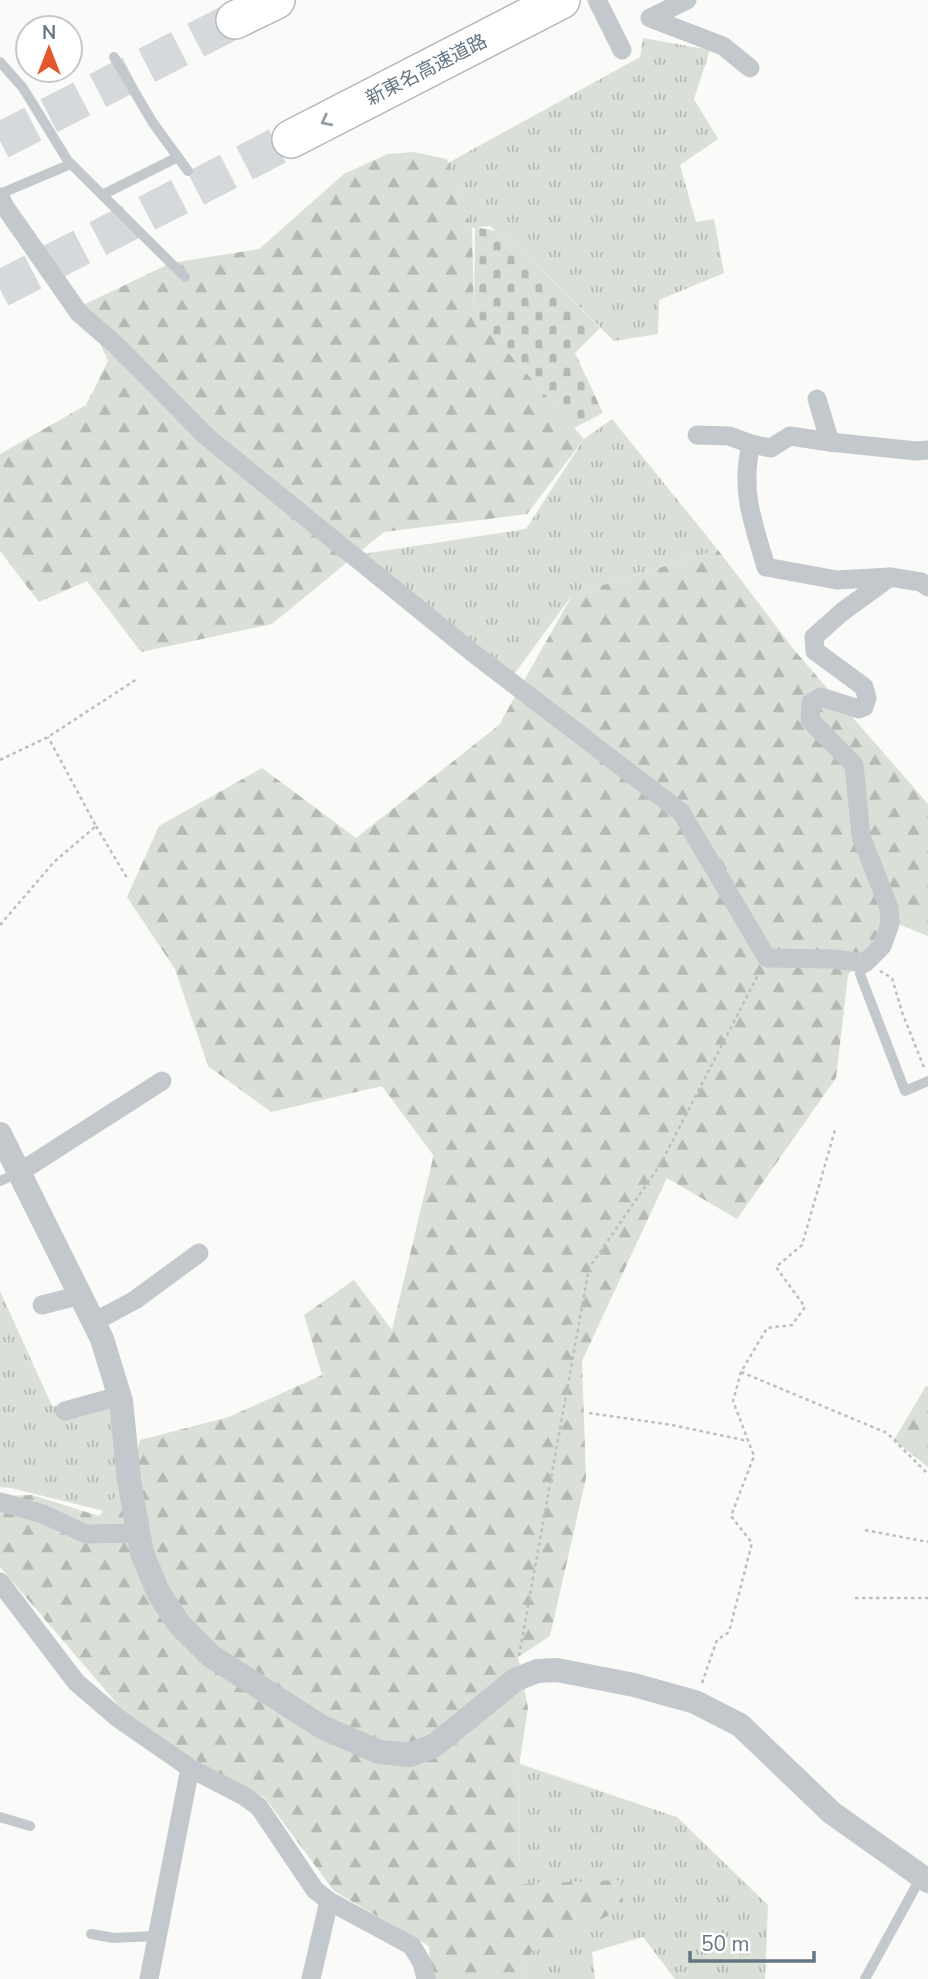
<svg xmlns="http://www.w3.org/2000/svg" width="928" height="1979" font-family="'Nunito Sans','Noto Sans JP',sans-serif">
	<defs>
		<pattern id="grass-tufts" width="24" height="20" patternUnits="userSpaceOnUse" patternTransform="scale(1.75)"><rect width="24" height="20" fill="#dadfd7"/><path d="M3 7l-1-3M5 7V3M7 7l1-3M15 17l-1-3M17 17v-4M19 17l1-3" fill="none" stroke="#b4b9b4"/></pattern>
		<pattern id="forest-firs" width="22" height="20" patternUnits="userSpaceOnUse" patternTransform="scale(1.75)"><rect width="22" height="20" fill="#dadfd7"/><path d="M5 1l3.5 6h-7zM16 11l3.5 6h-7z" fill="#b4b9b4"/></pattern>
		<pattern id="cemetery-stones" width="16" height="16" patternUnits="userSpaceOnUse" patternTransform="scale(1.75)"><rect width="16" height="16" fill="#dadfd7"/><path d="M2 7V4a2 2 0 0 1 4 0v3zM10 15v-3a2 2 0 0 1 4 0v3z" fill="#b4b9b4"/></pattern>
	</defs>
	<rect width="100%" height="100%" fill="#fafaf8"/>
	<g fill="url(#grass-tufts)">
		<path d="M643 38 710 50 694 99 718 139 680 165 696 222 714 219 724 273 659 300 658 334 614 341 533 261 490 226 472 228 448 163 640 57Z"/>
		<path d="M612 419 718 550 573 594 515 673 356 555 526 529 584 439Z"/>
		<path d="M0 1291 52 1406 113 1402 129 1480 104 1511 11 1488 0 1487Z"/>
		<path d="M520 1764 677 1817 768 1905 765 1979H675L643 1937 592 1952 595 1979H521L532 1952 519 1884Z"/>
	</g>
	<g fill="url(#forest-firs)">
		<path d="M413 152 447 159 472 228 474 313 584 439 527 514 384 532 272 624 141 652 87 581 39 602 0 551V454L86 405 108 361 83 305 171 263 259 249 344 174 388 154Z"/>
		<path d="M718 550 795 651 928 804V936L898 924 848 975 836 1078 737 1219 667 1178 582 1361 586 1478 550 1636 518 1657 528 1708 520 1759 519 1884 620 1880 624 1908 532 1952 521 1979H432L429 1946 334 1891 265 1798 181 1752 125 1713 0 1567V1496L32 1495 99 1516 129 1480 140 1440 229 1417 322 1375 304 1315 354 1280 392 1330 433 1158V1155L382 1086 271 1112 208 1066 175 969 127 897 159 826 262 768 356 838 499 725 573 594Z"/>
		<path d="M926 1386H928V1467L894 1440Z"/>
	</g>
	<path fill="url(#cemetery-stones)" d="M475 227 496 231 533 261 600 328 575 353 603 413 574 428 474 313Z"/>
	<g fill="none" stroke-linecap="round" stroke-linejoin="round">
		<g stroke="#d5d9db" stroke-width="37" stroke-dasharray="37 18" stroke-linecap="butt">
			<path d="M0 141 235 20"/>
			<path d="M0 289 291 139"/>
		</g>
		<defs>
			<g id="motorway">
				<path d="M235 20 276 0"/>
				<path d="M291 139 561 0"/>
			</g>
		</defs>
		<use href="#motorway" stroke="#b4b9bd" stroke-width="40"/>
		<g stroke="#bbbfc2" stroke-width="2.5" stroke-dasharray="3.5 3.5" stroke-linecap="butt">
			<path d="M0 760 48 737 137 679"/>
			<path d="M96 826 127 878"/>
			<path d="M0 925 54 862 96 826 48 737"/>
			<path d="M880 971 892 978 902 1012 925 1070"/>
			<path d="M741 1372 887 1433 928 1474"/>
			<path d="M589 1413 672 1425 748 1441"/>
			<path d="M865 1530 928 1542"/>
			<path d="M855 1598H928"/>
			<path d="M519 1656 589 1268 660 1165 759 973"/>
			<path d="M702 1683 717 1640 729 1632 752 1543 731 1516 754 1456 733 1401 741 1372 767 1328 792 1325 805 1307 776 1267 802 1245 835 1130"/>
		</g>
		<g stroke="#c3c8cc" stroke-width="10">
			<path d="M114 57 153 123 188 171"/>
			<path d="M0 62 23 88 68 161 185 277"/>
			<path d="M0 194 71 164"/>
			<path d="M102 195 178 157"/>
			<path d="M865 963 860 974 905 1091 928 1081"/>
			<path d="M0 1181 19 1173"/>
			<path d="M0 1817 30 1826"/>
			<path d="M91 1934 114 1938 156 1936"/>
			<path d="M865 1979 921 1877"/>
		</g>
		<g stroke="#c3c8cc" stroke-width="19">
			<path d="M597 0 622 50"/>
			<path d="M687 0 650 18 723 46 750 68"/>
			<path d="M0 197 5 207 79 313 116 345 207 437 473 653 681 812 767 958 834 959 865 963 882 946 890 924 889 908 861 836 854 765 810 720 811 703 821 697 859 709 864 707 867 698 864 687 815 651 814 637 842 612 890 577 921 582 928 587"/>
			<path d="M817 399 830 442 916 451 928 450"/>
			<path d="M697 435 729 436 751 444 771 448 790 436 830 442"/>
			<path d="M751 444C740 492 753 522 766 567L837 580 889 577"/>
			<path d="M20 1172 162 1081"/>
			<path d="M42 1305 81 1295"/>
			<path d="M94 1322 135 1300 199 1253"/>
			<path d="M65 1411 119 1396"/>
			<path d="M0 1502 43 1514 86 1534 138 1533"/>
			<path d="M0 1582 76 1682 119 1719 190 1768 244 1796 259 1807 315 1890 329 1901 412 1946 422 1963 426 1979"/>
			<path d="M149 1979 190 1768"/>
			<path d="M311 1979 329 1901"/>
		</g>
		<path stroke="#c3c8cc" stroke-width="24" d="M0 1134 102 1339 121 1401 129 1480 142 1553 159 1594 179 1624 211 1656 322 1727 379 1752 410 1755 435 1745 515 1680 537 1671 557 1670 634 1685 695 1702 740 1725 832 1813 928 1881"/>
		<use href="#motorway" stroke="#fff" stroke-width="37"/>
	</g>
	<defs><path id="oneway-chevron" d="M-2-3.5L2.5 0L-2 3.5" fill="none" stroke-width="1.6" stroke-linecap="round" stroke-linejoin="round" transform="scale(1.75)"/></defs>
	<use stroke="#939fa8" href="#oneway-chevron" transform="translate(326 121) rotate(153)"/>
	<g text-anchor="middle" stroke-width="7" stroke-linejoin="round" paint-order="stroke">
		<g font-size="19" fill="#657683" stroke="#fff">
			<text transform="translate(426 69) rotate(-27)" y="7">新東名高速道路</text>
		</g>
	</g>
	<g transform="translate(49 49)"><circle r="33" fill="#ffffff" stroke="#c1c8cd" stroke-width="2"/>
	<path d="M0-5L12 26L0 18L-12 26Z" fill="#e4572e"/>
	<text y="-10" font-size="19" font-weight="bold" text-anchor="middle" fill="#657683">N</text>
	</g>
	<path d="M690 1951v10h124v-10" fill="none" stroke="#657683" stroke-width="3.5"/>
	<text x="701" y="1951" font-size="21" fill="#657683" stroke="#ffffff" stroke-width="5" paint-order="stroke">50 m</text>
</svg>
